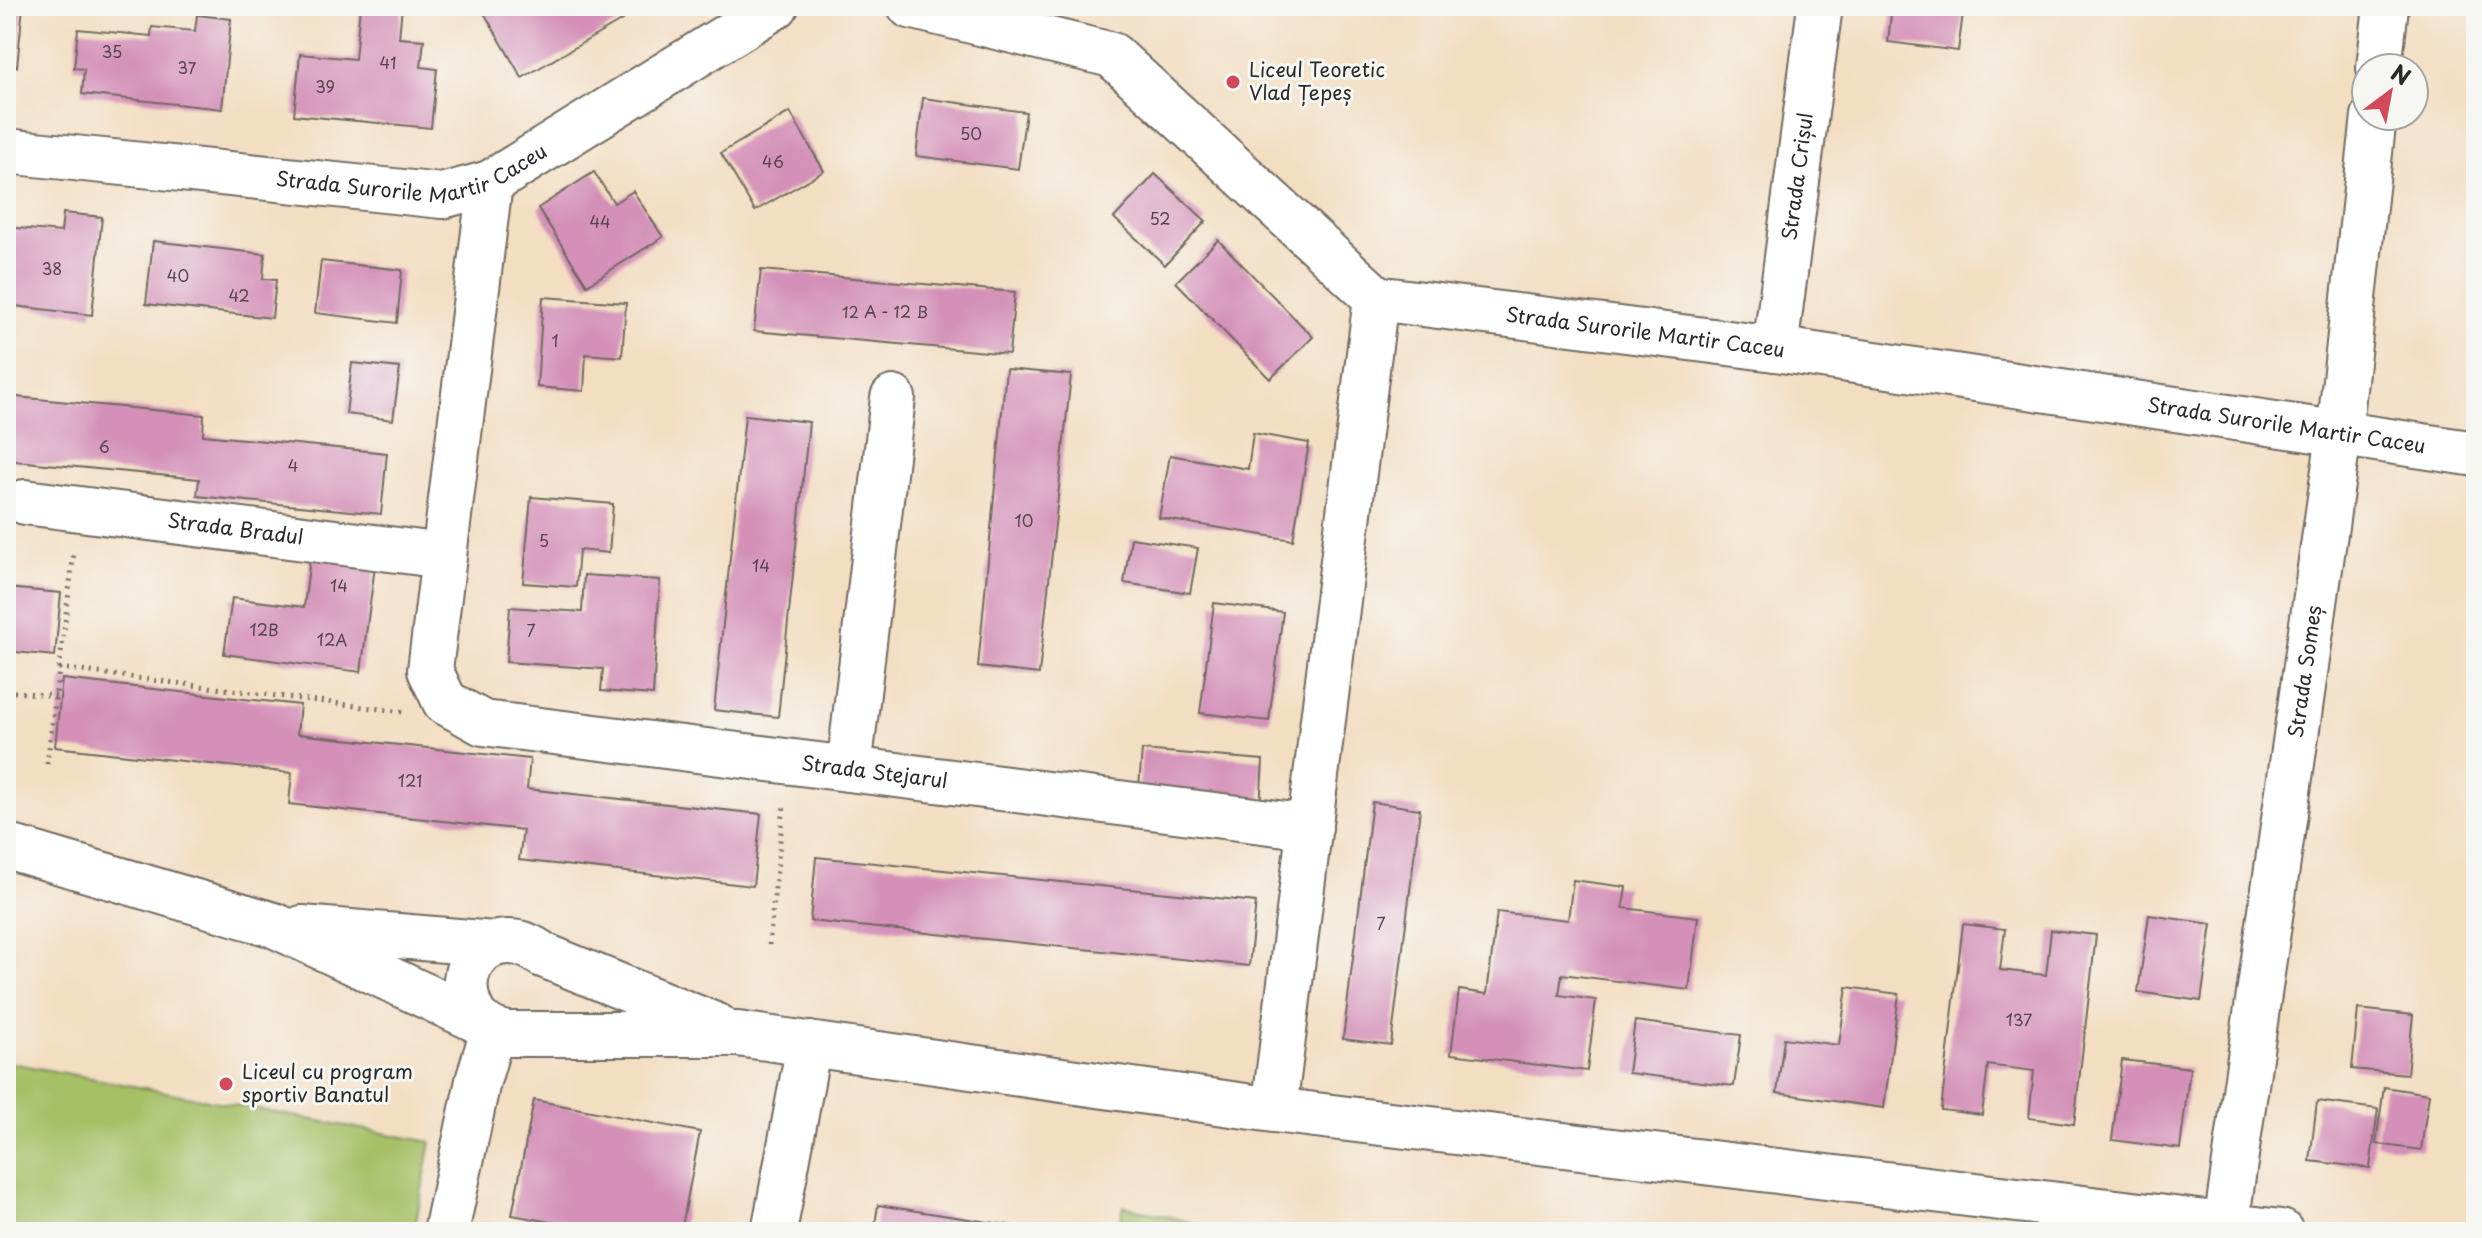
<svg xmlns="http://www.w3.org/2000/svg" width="2482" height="1238" font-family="'Playpen Sans',sans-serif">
	<rect width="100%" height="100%" fill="#f6f6f2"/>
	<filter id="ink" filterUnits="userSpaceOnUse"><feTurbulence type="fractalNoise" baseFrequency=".0125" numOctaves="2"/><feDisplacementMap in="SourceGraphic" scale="16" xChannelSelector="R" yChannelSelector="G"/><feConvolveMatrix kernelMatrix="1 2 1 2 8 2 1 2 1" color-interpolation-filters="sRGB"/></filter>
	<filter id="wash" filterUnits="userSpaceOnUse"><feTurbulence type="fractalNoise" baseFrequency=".006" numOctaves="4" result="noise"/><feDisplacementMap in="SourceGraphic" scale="32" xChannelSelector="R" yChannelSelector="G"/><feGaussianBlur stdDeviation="1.8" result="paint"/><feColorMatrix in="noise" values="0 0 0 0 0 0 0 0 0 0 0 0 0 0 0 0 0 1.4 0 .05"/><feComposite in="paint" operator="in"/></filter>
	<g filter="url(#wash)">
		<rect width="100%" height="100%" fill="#f3dec2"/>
		<g fill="#a6c066" stroke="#687648" stroke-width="2">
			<path d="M6 1062 431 1142 414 1232H6Z"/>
			<path d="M1124 1206 1231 1232H1118Z"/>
		</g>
		<g id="blocks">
			<g fill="#d490b8">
				<path d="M6 6H23L17 67 6 65Z"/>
				<path d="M360 6H402L399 38 424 40 421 67 437 69 431 128 294 115 300 54 355 59Z"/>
				<path d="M480 6H616L624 19 522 78Z"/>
				<path d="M1892 6H1964L1958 51 1888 42Z"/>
				<path d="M197 15 231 19 222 109 82 94 84 69 74 68 78 29 151 36 152 27 195 31Z"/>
				<path d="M923 98 1026 112 1018 169 916 156Z"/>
				<path d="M790 112 824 171 755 211 721 153Z"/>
				<path d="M594 172 614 203 633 191 663 237 587 285 538 208Z"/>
				<path d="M1155 174 1206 221 1165 265 1114 218Z"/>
				<path d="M63 213 102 217 92 315 6 305V227L61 232Z"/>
				<path d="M1218 240 1313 337 1270 379 1176 282Z"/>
				<path d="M153 241 265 254 263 279 276 280 272 318 146 304Z"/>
				<path d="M321 261 402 270 397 323 315 313Z"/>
				<path d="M761 270 1015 292 1009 354 754 331Z"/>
				<path d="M543 297 626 303 622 357 586 354 584 391 537 387Z"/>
				<path d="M352 363 400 368 393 420 346 414Z"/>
				<path d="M1006 369 1071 375 1039 674 978 667Z"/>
				<path d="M6 396 204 415 203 435 387 453 381 514 197 496 199 479 6 460Z"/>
				<path d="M745 415 809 422 778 717 714 710Z"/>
				<path d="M1253 433 1309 443 1293 540 1159 518 1170 455 1248 469Z"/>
				<path d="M531 497 613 504 609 553 579 550 576 587 523 583Z"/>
				<path d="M1131 538 1198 548 1190 593 1124 583Z"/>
				<path d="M310 558 375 566 361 672 224 654 232 598 304 607Z"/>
				<path d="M584 575 660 580 653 695 601 691 603 669 506 662 510 607 582 612Z"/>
				<path d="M6 588 61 593 55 656 6 651Z"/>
				<path d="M1214 603 1283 612 1269 721 1200 713Z"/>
				<path d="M62 679 300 705 297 734 530 759 527 789 761 814 753 886 519 860 523 830 289 804 292 773 55 747Z"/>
				<path d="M1142 750 1263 760 1260 809 1138 799Z"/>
				<path d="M1372 802 1420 809 1391 1045 1343 1039Z"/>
				<path d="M816 857 1256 902 1249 966 810 921Z"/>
				<path d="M1573 880 1626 887 1623 908 1698 917 1689 990 1562 974 1559 995 1596 1000 1587 1071 1451 1054 1459 990 1487 994 1497 912 1568 920Z"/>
				<path d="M2149 915 2212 924 2201 1001 2138 992Z"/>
				<path d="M1963 924 2005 929 2000 970 2046 975 2051 930 2096 935 2074 1124 2029 1118 2034 1071 1988 1065 1982 1115 1941 1110Z"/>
				<path d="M1847 987 1899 994 1884 1108 1777 1093 1784 1038 1839 1045Z"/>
				<path d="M2358 1009 2413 1015 2407 1074 2352 1069Z"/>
				<path d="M1635 1021 1741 1035 1734 1086 1628 1073Z"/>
				<path d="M2122 1060 2190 1068 2180 1149 2112 1140Z"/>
				<path d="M2384 1087 2429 1094 2421 1150 2376 1144Z"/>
				<path d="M534 1100 700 1132 681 1232H605L512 1215Z"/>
				<path d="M2317 1101 2378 1109 2370 1168 2310 1161Z"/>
				<path d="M878 1205 1039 1230V1232H874Z"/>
			</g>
		</g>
	</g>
	<g filter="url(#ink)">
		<use href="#blocks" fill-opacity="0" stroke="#716a60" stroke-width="2"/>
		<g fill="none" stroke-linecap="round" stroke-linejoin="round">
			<defs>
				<g id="minor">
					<path id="s1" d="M910 6 1112 55 1376 298 1775 349 2476 454"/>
					<path d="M2379 68 2386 6"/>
					<path id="s2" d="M6 151 442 196 490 183 776 6"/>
					<path id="s3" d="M490 183 430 670 445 702 483 723 1310 827"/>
					<path id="s4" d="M1775 349 1820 6"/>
					<path id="s5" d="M25 502 444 556"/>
					<path d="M849 769 893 398"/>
					<path d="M6 846 274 925 477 1020 493 1030 507 1034H738L1274 1110 2281 1232"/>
					<path d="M302 928 494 944"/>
					<path d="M477 1020C442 969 494 917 543 955L717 1026"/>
					<path d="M1274 1110 1376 298"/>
					<path d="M446 1232 478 1081 493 1030"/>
					<path d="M774 1232 809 1044"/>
					<path id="s6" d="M2225 1232 2339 435 2374 116"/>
				</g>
			</defs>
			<use href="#minor" stroke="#716a60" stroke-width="48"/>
			<g stroke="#716a60" stroke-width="5" stroke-dasharray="2 6" stroke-linecap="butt">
				<path d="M59 668 403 712"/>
				<path d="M6 691 56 696"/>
				<path d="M47 764 74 551"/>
				<path d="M769 945 784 803"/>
			</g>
			<use href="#minor" stroke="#fff" stroke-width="44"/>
		</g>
	</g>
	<g fill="#d1495b" stroke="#f6f6f2" stroke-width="3">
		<circle cx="1233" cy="82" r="8"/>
		<circle cx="226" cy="1084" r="8"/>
	</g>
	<g text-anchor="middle" stroke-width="6" stroke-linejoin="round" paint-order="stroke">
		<g font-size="16" fill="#55444e">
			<text x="112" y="58">35</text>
			<text x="388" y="69">41</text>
			<text x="187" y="74">37</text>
			<text x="325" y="93">39</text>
			<text x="971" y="140">50</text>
			<text x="773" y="168">46</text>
			<text x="1160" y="225">52</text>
			<text x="600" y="228">44</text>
			<text x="52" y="275">38</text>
			<text x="178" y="282">40</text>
			<text x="239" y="302">42</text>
			<text x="885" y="318">12 A - 12 B</text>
			<text x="555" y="347">1</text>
			<text x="104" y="453">6</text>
			<text x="293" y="472">4</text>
			<text x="1024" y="527">10</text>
			<text x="544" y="547">5</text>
			<text x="761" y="572">14</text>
			<text x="339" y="592">14</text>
			<text x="264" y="636">12B</text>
			<text x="531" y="637">7</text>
			<text x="332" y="646">12A</text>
			<text x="410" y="787">121</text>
			<text x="1381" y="930">7</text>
			<text x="2019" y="1026">137</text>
		</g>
		<g font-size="20" fill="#2b2b2b" stroke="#f6f6f2" text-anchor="start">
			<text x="1249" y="77">Liceul Teoretic<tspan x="1249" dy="23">Vlad Țepeș</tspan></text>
			<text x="242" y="1079">Liceul cu program<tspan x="242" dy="23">sportiv Banatul</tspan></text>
		</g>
		<g font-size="20" fill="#2b2b2b" stroke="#f6f6f2">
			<text dy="7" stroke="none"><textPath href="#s2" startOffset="412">Strada Surorile Martir Caceu</textPath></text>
			<text dy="7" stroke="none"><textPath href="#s4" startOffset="174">Strada Crișul</textPath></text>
			<text dy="7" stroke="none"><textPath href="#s1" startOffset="838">Strada Surorile Martir Caceu</textPath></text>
			<text dy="7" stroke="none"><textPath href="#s1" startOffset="1486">Strada Surorile Martir Caceu</textPath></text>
			<text dy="7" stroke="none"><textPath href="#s5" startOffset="212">Strada Bradul</textPath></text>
			<text dy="7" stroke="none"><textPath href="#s6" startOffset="566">Strada Someș</textPath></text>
			<text dy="7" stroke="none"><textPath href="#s3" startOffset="964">Strada Stejarul</textPath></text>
		</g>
	</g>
	<rect width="2482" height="1238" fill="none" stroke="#f6f6f2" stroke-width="32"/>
	<g transform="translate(2390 92) rotate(32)"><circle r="38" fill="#f6f6f2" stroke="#a5a5a2" stroke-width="2"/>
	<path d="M0-6L14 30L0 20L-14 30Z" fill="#d1495b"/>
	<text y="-12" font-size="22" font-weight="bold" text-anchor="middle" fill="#2b2b2b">N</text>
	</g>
</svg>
